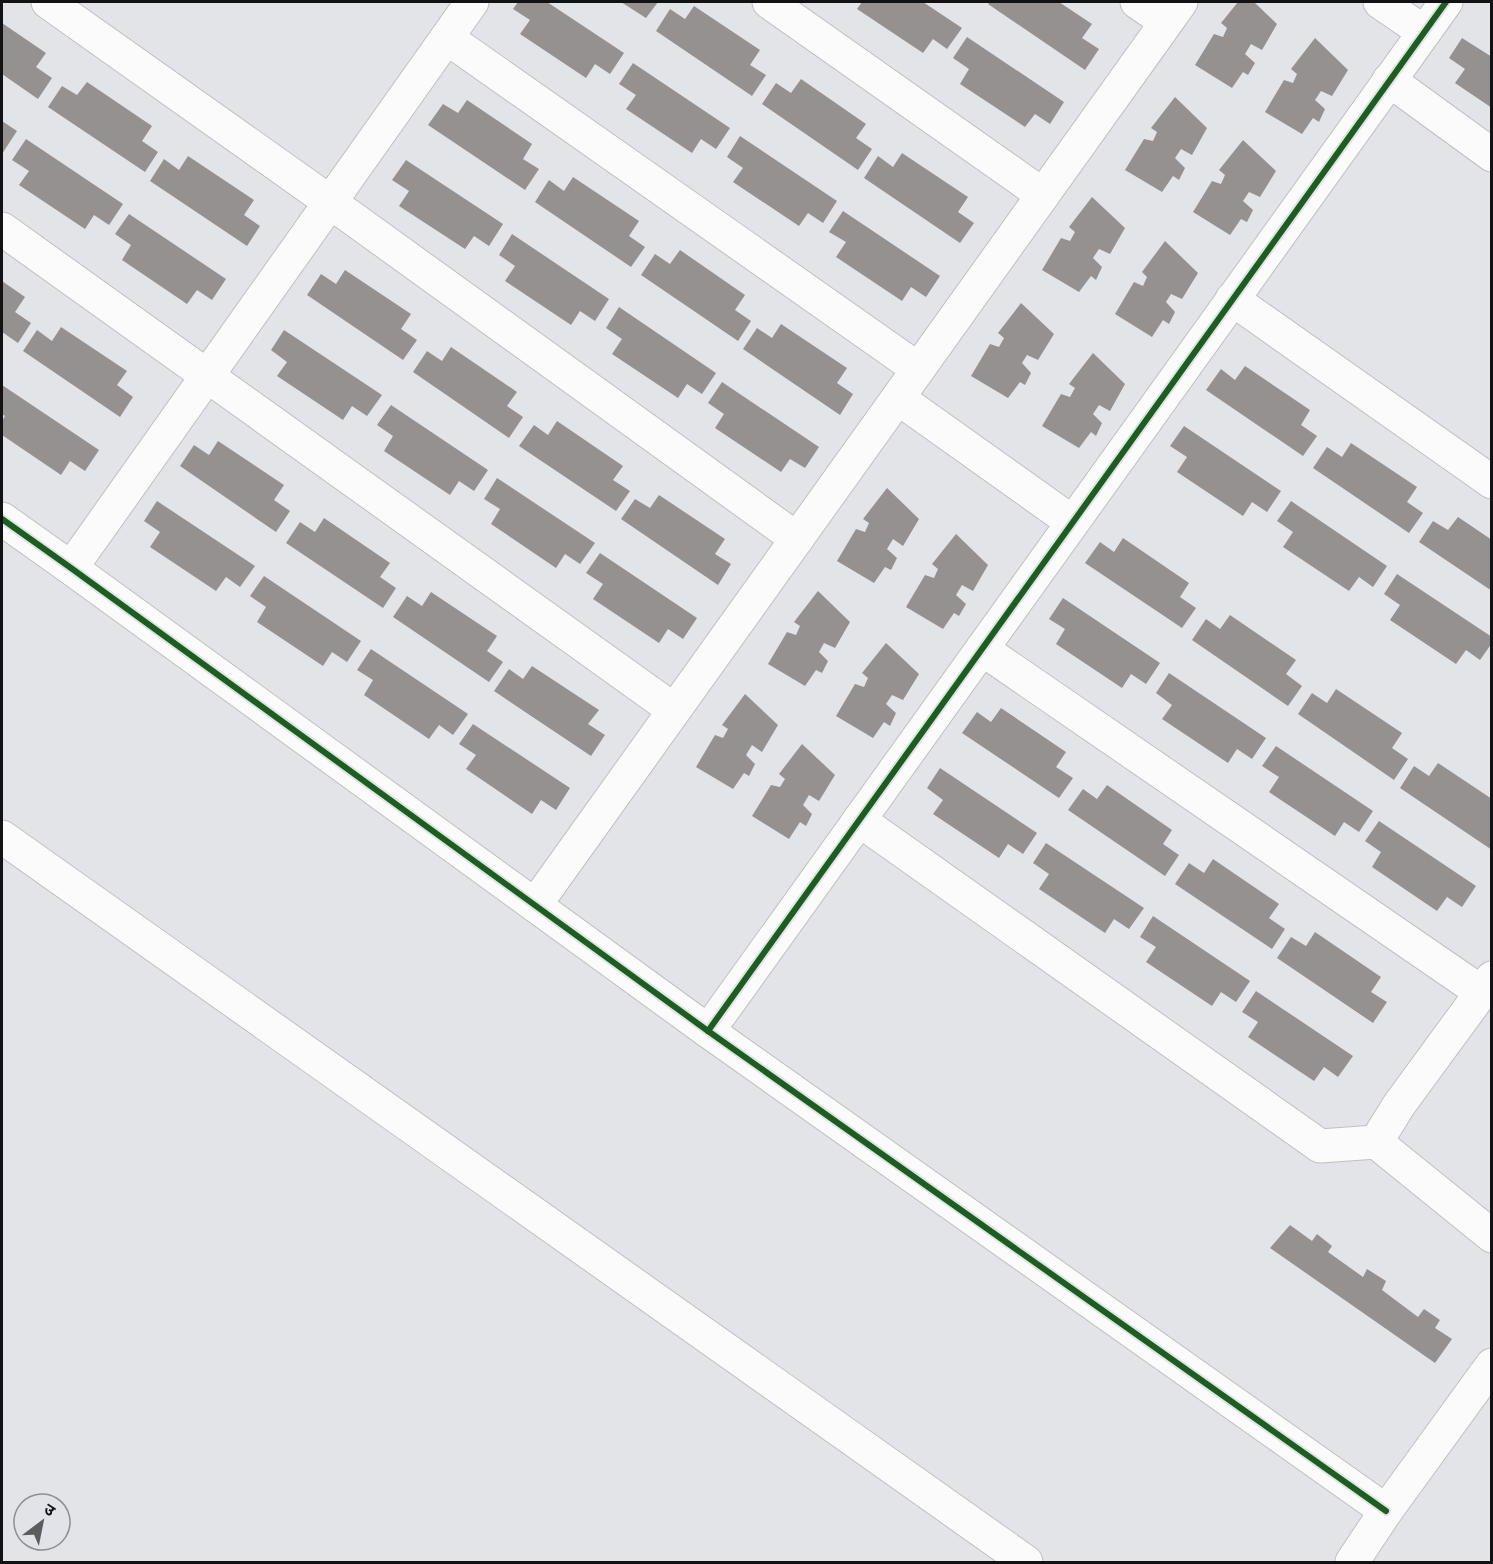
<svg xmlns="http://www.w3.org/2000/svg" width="1493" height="1564" font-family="'Space Grotesk','Noto Sans Devanagari',sans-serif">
	<rect width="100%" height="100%" fill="#e3e4e7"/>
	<g fill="#959190">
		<path d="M518 2H547L624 53 610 74 595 64 586 78 520 34 530 20 513 9Z"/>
		<path d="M621 2H658L646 18Z"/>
		<path d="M862 2H923L962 28 947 49 933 39 923 53 857 9Z"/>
		<path d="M990 2H1059L1092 24 1082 38 1099 49 1085 70 988 4Z"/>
		<path d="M1238 2H1254L1277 24 1262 50 1251 44 1245 54 1255 63 1248 75 1243 72 1232 88 1195 65 1214 34 1223 37 1227 28 1221 23Z"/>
		<path d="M694 6 760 50 750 65 766 75 752 96 656 31 670 9 685 19Z"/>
		<path d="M2 23 46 53 36 67 52 78 38 99 2 74Z"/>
		<path d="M967 37 1064 102 1050 124 1035 114 1025 127 960 84 969 69 953 58Z"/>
		<path d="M1315 38 1348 70 1332 96 1321 91 1315 100 1325 109 1319 122 1313 118 1302 134 1265 112 1284 80 1293 83 1297 74 1291 69Z"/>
		<path d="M1462 38 1492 57V108L1455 83 1465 69 1449 58Z"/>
		<path d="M633 63 730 128 716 149 701 139 692 153 626 109 636 95 619 84Z"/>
		<path d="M801 79 866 124 856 138 872 149 858 170 762 104 776 83 791 93Z"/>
		<path d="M87 82 152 126 142 141 158 152 145 172 48 107 62 86 77 95Z"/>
		<path d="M1175 97 1207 128 1192 155 1181 149 1175 158 1185 168 1179 180 1173 176 1162 192 1125 170 1144 139 1153 141 1157 132 1151 128Z"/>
		<path d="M467 100 532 144 523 159 539 169 525 190 428 125 443 104 458 113Z"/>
		<path d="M2 121 17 131 2 154Z"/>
		<path d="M740 136 837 201 823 223 808 213 799 226 733 182 743 168 727 157Z"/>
		<path d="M26 139 123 204 109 225 94 215 85 229 19 185 29 171 12 160Z"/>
		<path d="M1243 140 1276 171 1260 197 1249 192 1243 201 1253 210 1247 222 1241 219 1230 235 1193 212 1212 181 1221 184 1225 175 1219 170Z"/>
		<path d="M902 153 968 197 958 212 974 223 960 243 864 178 878 156 893 167Z"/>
		<path d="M188 156 254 200 244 215 260 226 247 246 150 181 164 159 179 170Z"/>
		<path d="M406 160 503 224 489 246 474 236 465 249 399 206 409 191 392 180Z"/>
		<path d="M573 177 639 221 629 236 645 247 631 267 535 202 549 180 564 191Z"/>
		<path d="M1092 197 1125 228 1110 254 1099 249 1093 258 1102 267 1096 280 1091 276 1079 292 1042 270 1061 238 1070 241 1075 232 1069 227Z"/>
		<path d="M843 211 940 276 926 297 911 287 902 301 836 257 846 242 829 232Z"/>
		<path d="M129 214 226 279 212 300 197 290 187 304 122 260 131 245 115 234Z"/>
		<path d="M512 234 609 299 595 321 580 311 571 325 505 281 515 266 499 255Z"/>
		<path d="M1165 241 1198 273 1182 299 1171 294 1166 302 1175 312 1169 324 1163 320 1152 337 1115 314 1134 282 1143 286 1147 277 1142 272Z"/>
		<path d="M680 250 745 295 735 310 751 321 738 341 641 275 655 254 670 264Z"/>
		<path d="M345 270 411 314 401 329 417 340 403 360 307 295 321 274 336 284Z"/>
		<path d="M2 281 25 297 15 312 31 323 18 343 2 332Z"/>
		<path d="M1021 303 1054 334 1038 360 1027 355 1022 363 1031 373 1025 385 1020 382 1008 398 971 376 990 344 999 347 1004 338 998 333Z"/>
		<path d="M619 307 716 373 702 394 687 384 678 398 612 354 622 339 606 328Z"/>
		<path d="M781 324 847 368 837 383 853 394 840 415 743 349 757 328 772 338Z"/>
		<path d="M61 327 127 371 117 385 133 397 120 417 23 351 37 330 52 341Z"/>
		<path d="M284 330 382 395 367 416 352 406 343 420 277 376 287 362 271 350Z"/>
		<path d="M451 347 517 392 507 406 523 417 509 438 413 372 427 351 442 361Z"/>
		<path d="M1093 353 1125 384 1110 411 1099 405 1093 414 1102 423 1096 436 1091 432 1079 448 1042 426 1061 394 1070 397 1075 388 1069 384Z"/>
		<path d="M1245 366 1310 410 1301 425 1317 436 1303 456 1206 390 1221 369 1235 380Z"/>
		<path d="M722 382 819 447 805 468 790 459 781 472 715 428 724 414 708 403Z"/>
		<path d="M2 385 99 450 85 471 70 461 61 475 2 435V421L5 416 2 414Z"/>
		<path d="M391 405 488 470 474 491 459 481 450 495 384 451 393 436 377 425Z"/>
		<path d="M557 421 623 466 613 480 630 491 616 511 519 446 534 425 548 435Z"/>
		<path d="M1184 426 1281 491 1267 512 1252 502 1243 516 1177 472 1187 457 1170 446Z"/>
		<path d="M218 441 284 485 274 500 290 511 276 532 180 466 194 445 209 455Z"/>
		<path d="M1351 443 1417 487 1407 502 1423 513 1409 533 1313 468 1327 447 1342 457Z"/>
		<path d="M497 478 595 543 580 564 565 554 556 568 491 524 500 509 484 499Z"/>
		<path d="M887 488 919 519 903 546 893 539 887 549 897 558 891 570 885 567 874 583 837 561 856 529 865 532 869 523 863 519Z"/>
		<path d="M659 495 725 539 715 554 731 564 718 585 621 519 635 499 650 508Z"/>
		<path d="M157 501 255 566 240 587 226 577 216 591 150 547 160 532 144 521Z"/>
		<path d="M1291 501 1387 566 1373 587 1359 577 1349 591 1283 547 1293 532 1277 521Z"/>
		<path d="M1458 517 1492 540V591L1419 542 1433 521 1448 530Z"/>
		<path d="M324 518 390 563 380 577 396 588 383 608 286 543 300 522 315 532Z"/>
		<path d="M956 534 988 565 973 591 962 585 956 595 966 604 959 616 954 613 943 629 906 607 925 575 934 578 938 569 932 564Z"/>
		<path d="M1123 538 1189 583 1180 597 1196 608 1182 628 1085 563 1100 542 1114 552Z"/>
		<path d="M600 553 697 618 683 639 668 629 659 643 593 599 603 584 586 573Z"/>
		<path d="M1397 574 1492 637V643L1480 660 1466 650 1456 664 1390 620 1400 605 1384 594Z"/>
		<path d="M264 576 361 641 347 662 332 652 323 666 257 622 266 607 250 596Z"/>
		<path d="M818 591 850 622 835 648 824 643 819 652 828 661 822 673 816 670 805 686 768 664 787 632 796 635 800 626 794 622Z"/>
		<path d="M431 592 497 636 487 651 503 662 489 682 393 617 407 596 422 606Z"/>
		<path d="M1063 598 1160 663 1146 684 1131 674 1122 688 1056 644 1065 629 1049 619Z"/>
		<path d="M1230 615 1296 660 1286 674 1302 686 1288 706 1192 640 1206 619 1220 629Z"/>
		<path d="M886 643 919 674 903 700 892 695 886 704 896 713 890 726 884 722 873 738 836 716 855 684 864 687 868 678 862 673Z"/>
		<path d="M371 649 468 714 453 735 439 725 429 739 364 695 373 680 357 670Z"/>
		<path d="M532 666 599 710 588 724 605 735 591 756 494 691 509 669 523 679Z"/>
		<path d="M1169 673 1266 738 1252 759 1237 749 1228 763 1162 719 1172 705 1156 693Z"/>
		<path d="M1336 689 1402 733 1392 748 1408 759 1394 780 1298 714 1312 693 1327 703Z"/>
		<path d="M745 694 778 725 762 752 752 745 746 755 755 764 749 776 744 773 733 789 696 767 715 735 723 738 728 729 722 725Z"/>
		<path d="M1001 708 1066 752 1056 767 1073 778 1059 798 962 733 977 712 991 722Z"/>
		<path d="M473 724 570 788 556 810 541 800 532 814 466 769 476 755 459 744Z"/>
		<path d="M802 744 835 775 819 801 809 795 803 805 812 814 806 826 800 822 789 839 752 816 771 785 780 787 785 779 779 774Z"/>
		<path d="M1276 746 1373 811 1359 832 1344 822 1335 836 1269 792 1279 777 1262 766Z"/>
		<path d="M1438 763 1492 799V850L1400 788 1414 766 1429 776Z"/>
		<path d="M940 768 1037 833 1023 854 1008 844 999 858 933 814 943 800 927 788Z"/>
		<path d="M1107 785 1172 830 1163 844 1179 855 1165 876 1068 810 1083 789 1097 799Z"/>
		<path d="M1379 821 1476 886 1462 907 1447 897 1437 911 1372 867 1381 852 1365 841Z"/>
		<path d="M1046 843 1144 908 1129 929 1114 919 1105 933 1039 889 1049 874 1033 863Z"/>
		<path d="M1213 859 1279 904 1269 918 1285 929 1272 949 1175 884 1189 863 1204 873Z"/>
		<path d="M1153 916 1250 981 1236 1002 1221 992 1212 1006 1146 962 1156 947 1140 937Z"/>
		<path d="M1315 932 1381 977 1371 992 1387 1002 1373 1023 1277 958 1291 937 1306 946Z"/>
		<path d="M1256 991 1353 1056 1338 1077 1324 1067 1314 1081 1248 1037 1258 1022 1242 1012Z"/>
		<path d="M1290 1225 1312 1241 1317 1234 1332 1246 1328 1252 1363 1277 1367 1269 1386 1281 1382 1290 1418 1317 1424 1309 1440 1320 1435 1328 1452 1339 1435 1363 1270 1248Z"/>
	</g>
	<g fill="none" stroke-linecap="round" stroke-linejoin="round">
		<defs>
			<g id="minor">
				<path d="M48 2 330 202 797 539"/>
				<path d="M769 2 1043 195"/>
				<path d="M1137 2 1166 22"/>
				<path d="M1380 2 1424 32"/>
				<path d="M447 38 918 369"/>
				<path d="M1389 80 1492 155"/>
				<path d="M2 229 674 710"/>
				<path d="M1232 299 1492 482"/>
				<path d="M898 398 1072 522"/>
				<path d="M2 519 71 568 708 1031 1386 1511"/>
				<path d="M71 568 472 2"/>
				<path d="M982 649 1481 992"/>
				<path d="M859 820 1320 1146 1376 1142"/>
				<path d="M2 837 1026 1562"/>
				<path d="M535 905 1181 2"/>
				<path d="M1492 978 1399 1105 1376 1142 1492 1236"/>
				<path d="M708 1031 1446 2"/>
				<path d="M1352 1562 1386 1511 1492 1365"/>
			</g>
		</defs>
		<use href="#minor" stroke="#bfc0c2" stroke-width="35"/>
		<use href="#minor" stroke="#fbfbfb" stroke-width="33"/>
		<defs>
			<g id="cycleway">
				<path d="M2 519 71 568 708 1031 1386 1511"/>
				<path d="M708 1031 1446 2"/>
			</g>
		</defs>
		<use href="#cycleway" stroke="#e2e3e8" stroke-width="10"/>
		<use href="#cycleway" stroke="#1b5e20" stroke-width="6"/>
	</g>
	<rect width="1493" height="1564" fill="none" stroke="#121214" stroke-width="6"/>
	<g transform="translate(42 1522) rotate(32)"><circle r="28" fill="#e2e3e8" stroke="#8f8f93" stroke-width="1.5"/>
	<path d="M0-4.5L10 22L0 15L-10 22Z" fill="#5b5c5e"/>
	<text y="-9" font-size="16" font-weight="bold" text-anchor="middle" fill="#121214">उ</text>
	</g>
</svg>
